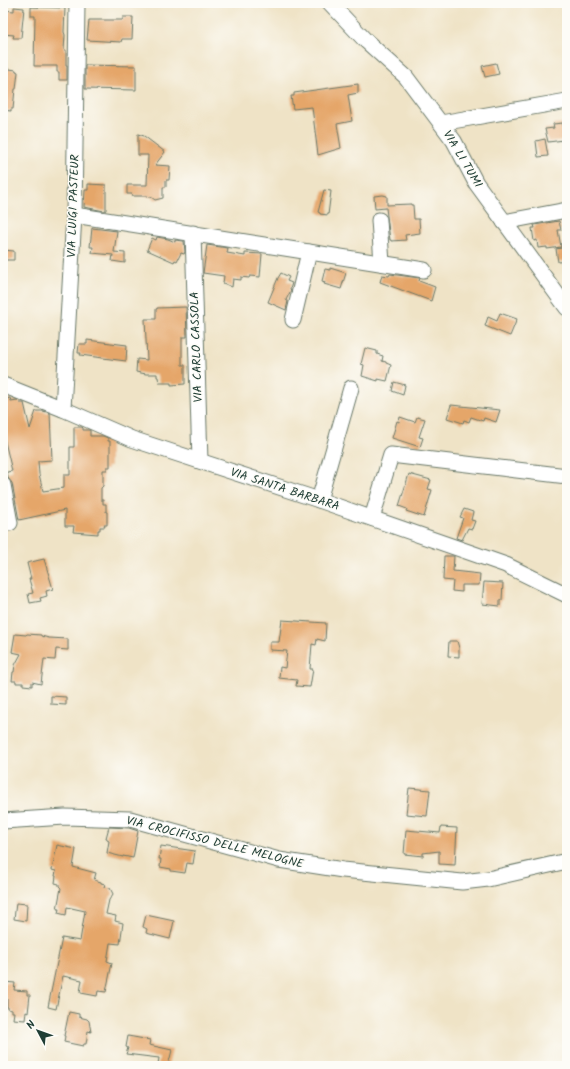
<svg xmlns="http://www.w3.org/2000/svg" width="570" height="1069" font-family="Kalam,sans-serif">
	<rect width="100%" height="100%" fill="#fdfcf7"/>
	<filter id="ink" filterUnits="userSpaceOnUse"><feTurbulence type="fractalNoise" baseFrequency=".025" numOctaves="2"/><feDisplacementMap in="SourceGraphic" scale="8" xChannelSelector="R" yChannelSelector="G"/><feConvolveMatrix kernelMatrix="1 2 1 2 8 2 1 2 1" color-interpolation-filters="sRGB"/></filter>
	<filter id="wash" filterUnits="userSpaceOnUse"><feTurbulence type="fractalNoise" baseFrequency=".012" numOctaves="4" result="noise"/><feDisplacementMap in="SourceGraphic" scale="16" xChannelSelector="R" yChannelSelector="G"/><feGaussianBlur stdDeviation="0.9" result="paint"/><feColorMatrix in="noise" values="0 0 0 0 0 0 0 0 0 0 0 0 0 0 0 0 0 1.4 0 .05"/><feComposite in="paint" operator="in"/></filter>
	<g filter="url(#wash)">
		<rect width="100%" height="100%" fill="#efe3c6"/>
		<g id="blocks">
			<g fill="#e5a669">
				<path d="M14 7 24 8 21 38H13L14 35 3 34V10L14 11Z"/>
				<path d="M31 7 65 8 64 32 65 35 64 50H66V66H67V80H59V72H57V66H34L35 16H31Z"/>
				<path d="M123 17H133L132 39H122L121 42 87 40 89 20H123Z"/>
				<path d="M496 63 499 74 485 77 482 66Z"/>
				<path d="M85 65 136 66V90L85 89Z"/>
				<path d="M3 68 16 70V71L18 72 16 89H15L13 109H11V111L3 110Z"/>
				<path d="M358 84V93L348 95 352 121 337 124 341 148 318 155 312 107 293 109 291 96H294V93Z"/>
				<path d="M563 123 564 140 548 142 545 129 554 128 553 124Z"/>
				<path d="M138 134 144 136 165 152 155 165 170 166 169 180H166V187H163V198L155 200 151 197H148V196H133L132 194H127V185H147L148 155H138Z"/>
				<path d="M545 139 548 156 538 157 536 141Z"/>
				<path d="M88 184 106 185V210L104 211 84 207 85 190H88Z"/>
				<path d="M324 190 331 191 328 215 320 214V213L318 212Z"/>
				<path d="M383 195 387 196V205L411 204V205H413L414 219H419L420 233 405 235 406 240 391 241V240H390L386 208 375 209 374 196Z"/>
				<path d="M559 221 561 230H558L561 247 547 249V247L538 248 537 240 534 241 532 228H535L534 225Z"/>
				<path d="M92 228 117 231 114 252 125 253V263L112 261 113 255 92 253 93 247H90Z"/>
				<path d="M157 237 168 239 175 242V240L184 241 185 252 184 254 181 253 177 261 175 260 174 262 147 250 152 238 156 240Z"/>
				<path d="M207 245 228 248 227 253 245 256V253L262 254 260 277 250 276 249 278 241 277V280L233 279 232 287 223 283 224 276 203 273Z"/>
				<path d="M567 247V261L558 262 556 249Z"/>
				<path d="M3 250 14 251V260H3Z"/>
				<path d="M330 268 346 273 341 289 324 284 325 282 322 281 325 269 330 270Z"/>
				<path d="M281 273 289 277 287 281 292 283 290 289 291 290 286 300 288 301 286 310 268 302 278 278Z"/>
				<path d="M390 274 420 278 419 281 435 287 431 301 380 282 382 275 389 276Z"/>
				<path d="M186 307 187 337H182V365H185V384L171 385V383H159L158 377H157V374H146L136 372 137 359 147 360 145 319H156V309H157V308Z"/>
				<path d="M500 313 517 319 510 336 485 326 488 317 497 321Z"/>
				<path d="M87 340 127 345 126 361 80 355 81 353H78L79 344H87Z"/>
				<path d="M365 348 377 351V354L383 356 382 361 386 362V363L391 365 387 381 378 379V381L362 376 364 365 361 364Z"/>
				<path d="M394 382 405 385 403 395 392 391Z"/>
				<path d="M10 398 11 401 17 400 20 401V403H24L30 429 36 411H43L50 413 52 460 38 461 39 474 43 491 64 488V475H70V447H74V427H82L83 428V430H90V436H103L108 438V441H110V467H107V470H103V486L101 488V500H103V504H106V512H107V525H104L105 527H100V530H98V534L73 532 74 526H65V510L19 520 12 483 8 478 7 472 12 471 3 433V400Z"/>
				<path d="M451 405 500 410 496 422 484 418 483 421 471 417 469 422 464 420 463 423 447 418Z"/>
				<path d="M400 417 415 422 417 417 425 419 419 437 423 438 420 447 392 438 397 421 399 422Z"/>
				<path d="M409 474 431 480 428 489 432 490 424 517 406 511 407 509 399 506Z"/>
				<path d="M464 509 473 512 471 520 475 521 472 529 468 528 462 540 456 538 463 518 460 517Z"/>
				<path d="M444 556H454L453 571 480 574 479 585H462V592L452 591 453 581 443 580Z"/>
				<path d="M44 559 53 589 46 591 47 596 40 598 41 601 30 603 28 594 33 593 29 579H31L27 563Z"/>
				<path d="M484 582 503 583 502 600H500V606L482 604Z"/>
				<path d="M282 620 326 623 325 641 317 639 316 645 312 644 310 669H313L310 687 296 686 297 680 279 678 280 667 285 668 287 651 270 650V642H279Z"/>
				<path d="M15 634 26 635 27 634 41 635V636L49 638 68 639V650L56 649 55 660 44 659 41 684 32 682V686L23 685V683H16V681H12L13 672H14L15 665 21 654 12 652Z"/>
				<path d="M449 641H457L459 648V657L448 656Z"/>
				<path d="M51 696 66 697V705L51 704Z"/>
				<path d="M409 788 430 790 427 816 406 814Z"/>
				<path d="M109 827 129 828 138 831 133 858 123 856V857L107 853 109 841 107 840V838H106Z"/>
				<path d="M441 827 457 828 455 865 439 864V851L423 853V856L404 854 406 830 440 833Z"/>
				<path d="M57 845 76 849 73 867 96 873 94 880 101 882V883L105 884 104 887 110 888 113 894 109 900 106 914 116 916 115 921 123 923 120 944 110 943 107 961 112 963 106 992 98 991 97 996 81 993 80 992 82 980 63 976 56 1009 48 1007 62 938 80 941 85 911 67 907 66 915 58 913 59 909H57L61 888 59 886V884L55 883 56 876H55L56 871 52 870Z"/>
				<path d="M161 846 195 851 193 864 187 863 185 873 171 871V869L160 867 161 859H159Z"/>
				<path d="M16 903 27 904 26 921 14 919Z"/>
				<path d="M146 915 174 921 170 939 146 933 147 929 143 927Z"/>
				<path d="M4 982 15 983 14 990 27 991V995H30L28 1013 26 1012 25 1020 13 1019 14 1012H12V1010L8 1009V1007H7V999H3Z"/>
				<path d="M69 1012 79 1014V1017L87 1019 89 1021 91 1032 88 1031 86 1044H84L83 1046 64 1042 65 1036H64Z"/>
				<path d="M128 1036 150 1040 149 1045 172 1050 168 1066 158 1064 159 1058 126 1054 128 1048 126 1047Z"/>
			</g>
		</g>
	</g>
	<g filter="url(#ink)">
		<use href="#blocks" fill-opacity="0" stroke="#687767" stroke-width="1"/>
		<g fill="none" stroke-linecap="round" stroke-linejoin="round">
			<defs>
				<g id="minor">
					<path d="M330 3 364 39 406 77 454 141 476 183 567 308"/>
					<path d="M441 123 567 101"/>
					<path d="M74 215 424 270"/>
					<path d="M379 220 382 263"/>
					<path d="M504 222 567 210"/>
					<path d="M193 233 200 461"/>
					<path d="M293 320 309 252"/>
					<path d="M3 385 63 409 132 439 319 500 506 565 567 595"/>
					<path d="M63 409 74 215 77 3"/>
					<path d="M3 485 10 523"/>
					<path d="M319 500 351 388"/>
					<path d="M372 518 391 455 567 476"/>
					<path d="M3 821 65 817 130 819 279 860 343 870 462 882 488 879 567 861"/>
				</g>
			</defs>
			<use href="#minor" stroke="#687767" stroke-width="17"/>
			<use href="#minor" stroke="#fff" stroke-width="15"/>
		</g>
	</g>
	<g text-anchor="middle" stroke-width="3" stroke-linejoin="round" paint-order="stroke">
		<g font-size="12" fill="#1f3d34" stroke="#fdfcf7">
			<text transform="translate(463 159) rotate(59)" y="4">VIA LI TUMI</text>
			<text transform="translate(73 206) rotate(-88)" y="4">VIA LUIGI PASTEUR</text>
			<text transform="translate(196 347) rotate(-92)" y="4">VIA CARLO CASSOLA</text>
			<text transform="translate(285 489) rotate(18)" y="4">VIA SANTA BARBARA</text>
			<text transform="translate(215 842) rotate(14)" y="4">VIA CROCIFISSO DELLE MELOGNE</text>
		</g>
	</g>
	<rect width="570" height="1069" fill="none" stroke="#fdfcf7" stroke-width="16"/>
	<g transform="translate(38 1031) rotate(311)" stroke="#fdfcf7" stroke-width="3" paint-order="stroke">
	<path d="M0-3L7 15L0 10L-7 15Z" fill="#1f3d34"/>
	<text y="-6" font-size="11" font-weight="bold" text-anchor="middle" fill="#1f3d34">N</text>
	</g>
</svg>
